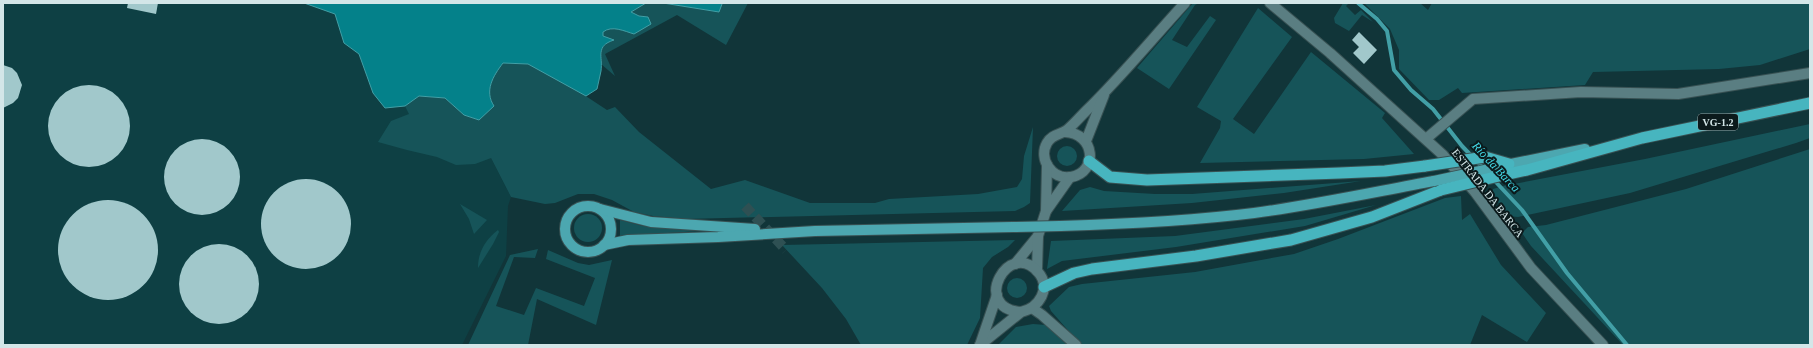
<svg xmlns="http://www.w3.org/2000/svg" width="1813" height="348" font-family="Georgia,serif">
	<rect width="100%" height="100%" fill="#113539"/>
	<path fill="#0e4044" d="M3 3H304L335 14 344 43 359 54 373 93 419 96 491 158 511 197 508 206 506 256 462 345H3Z"/>
	<g fill="#165459">
		<path d="M646 3H663L719 12 722 3H748L726 45 677 15 605 54 615 76 601 64 602 48 608 42 613 40 603 36V32C612 25 624 31 634 34L648 17 639 16 630 12Z"/>
		<path d="M1193 3H1199L1195 5 1172 40 1187 47 1210 16 1216 20 1169 89 1137 68Z"/>
		<path d="M1343 3H1349L1346 6 1355 15 1361 10 1373 22 1362 15 1349 31 1335 23 1334 18Z"/>
		<path d="M1364 3H1420L1428 10 1432 3H1810V49L1760 65 1719 69 1593 72 1585 85 1462 93 1458 88 1439 100H1429L1399 69V50L1390 29Z"/>
		<path d="M1258 8 1292 37 1233 119 1254 134 1311 52 1385 113 1382 118 1414 154 1364 159 1200 163 1220 128 1221 121 1197 107Z"/>
		<path d="M503 63 528 64 572 87 607 110 615 107 639 132 711 189 745 180 810 203H875L889 199 978 194 1017 187 1022 179 1024 156 1033 127 1030 203 1024 207 1015 211 686 219 653 216 634 212 612 200 594 194H578L555 203 545 204 511 197 491 158 475 164 456 165 437 157 407 150 378 142 391 121 409 114 405 106 419 96 445 98 464 115 479 120 485 113 490 102 489 89 493 76Z"/>
		<path d="M1810 124V138L1796 143 1630 193 1518 217 1508 216 1504 213 1493 192V189L1503 186 1645 159Z"/>
		<circle cx="1067" cy="156" r="10"/>
		<path d="M1810 149V345H1623L1531 246 1522 233 1528 227 1546 225 1686 189Z"/>
		<path d="M1361 181 1284 193 1192 203 1062 211 1080 190 1090 187 1104 191 1155 194H1192Z"/>
		<path d="M1461 196 1462 220 1470 214 1501 265 1546 313 1527 342 1482 315 1470 345H1081L1051 311 1049 306 1069 287 1082 284 1195 272 1294 254 1338 239 1445 198Z"/>
		<path d="M460 204 487 220 474 234 469 219Z"/>
		<path d="M1376 205 1305 226 1176 247 1062 261 1047 269 1051 241 1175 236 1304 219Z"/>
		<circle cx="588" cy="228" r="14"/>
		<path d="M620 220 643 226 700 231 620 236Z"/>
		<path d="M498 230 499 232 493 244 478 268C478 252 485 240 498 230Z"/>
		<path d="M1015 240 1008 247 992 257 983 268 980 318 967 345H861L846 319 822 288 782 245Z"/>
		<path d="M538 249 535 258 514 257 496 306 524 315 536 288 584 306 595 278 546 259 548 250 578 263 589 265 612 260 596 325 537 299 528 345H468L510 255Z"/>
		<circle cx="1017" cy="288" r="10"/>
		<path d="M1033 324 1046 325 1068 345H998L1016 327Z"/>
	</g>
	<g fill="#04818a" stroke="#429fa6">
		<path d="M304 3H646L631 12 639 16 648 17 651 24 634 34C624 31 612 25 603 32V36L614 40C595 46 603 56 601 71 600 77 598 83 597 89L586 96 528 64 503 63C493 76 484 91 494 106L479 120 464 115 445 98 419 96 405 106 385 108 373 93 359 54 344 43 335 14Z"/>
		<path d="M663 3H722V4L719 12Z"/>
	</g>
	<g fill="none" stroke-linecap="round" stroke-linejoin="round">
		<g stroke="#429fa6" stroke-width="4">
			<path d="M1358 3 1377 19 1387 31 1394 70 1411 90 1433 109 1462 146 1484 169"/>
			<path d="M1493 179 1522 210 1567 273 1627 345"/>
		</g>
	</g>
	<g fill="#a1c8cb">
		<path d="M128 3H158L156 14 127 8Z"/>
		<path d="M1359 32 1377 50 1364 64 1353 53 1359 47 1352 40Z"/>
		<path d="M3 65 12 68 17 73 22 85 18 98 13 103 3 108Z"/>
		<circle cx="89" cy="126" r="41"/>
		<circle cx="202" cy="177" r="38"/>
		<circle cx="306" cy="224" r="45"/>
		<circle cx="108" cy="250" r="50"/>
		<circle cx="219" cy="284" r="40"/>
	</g>
	<g fill="none" stroke-linecap="round" stroke-linejoin="round">
		<path stroke="#2e5053" stroke-width="10" stroke-dasharray="10 5" stroke-linecap="butt" d="M745 206 786 250"/>
		<defs>
			<g id="minor">
				<path d="M1427 138 1473 99 1581 92 1678 94 1810 73"/>
				<path d="M1032 308 1042 315 1076 345"/>
			</g>
			<g id="tertiary">
				<path d="M1270 3 1330 53 1443 155 1475 192 1531 268 1603 345"/>
				<path d="M1065 132C1095 133 1099 172 1071 177 1052 180 1038 159 1047 143 1052 134 1060 135 1067 130 1074 124 1080 117 1086 111 1121 77 1152 39 1185 3"/>
				<path d="M1086 141 1104 95"/>
				<path d="M1046 211 1047 165"/>
				<path d="M1015 264 1038 236"/>
				<path d="M1037 271 1038 236 1046 211 1070 177"/>
				<path d="M980 345 1021 312C1039 308 1052 288 1038 272 1009 238 970 308 1021 312"/>
				<path d="M980 345 997 295"/>
			</g>
			<g id="primary">
				<path d="M1501 166 1585 149"/>
				<circle cx="588" cy="229" r="23"/>
				<path d="M600 209 651 222 755 229"/>
				<path d="M1060 226C1125 224 1190 221 1254 213 1314 205 1374 192 1434 181"/>
				<path d="M604 245 628 240 718 237 815 231 1013 227"/>
			</g>
			<g id="trunk">
				<path d="M1485 157 1509 164"/>
				<path d="M1089 161 1110 177 1147 180 1340 173 1385 171 1425 166"/>
				<path d="M1499 176 1527 170 1642 138 1810 103"/>
				<path d="M1044 287 1074 273 1092 269 1196 256 1291 240 1372 217 1441 190"/>
			</g>
		</defs>
		<use href="#minor" stroke="#385153" stroke-width="12"/>
		<use href="#tertiary" stroke="#385153" stroke-width="12"/>
		<use href="#primary" stroke="#385153" stroke-width="12"/>
		<use href="#trunk" stroke="#385153" stroke-width="13"/>
		<use href="#minor" stroke="#5a7e82" stroke-width="10"/>
		<use href="#tertiary" stroke="#5a7e82" stroke-width="10"/>
		<use href="#primary" stroke="#4ca7b0" stroke-width="10"/>
		<use href="#trunk" stroke="#47b5bf" stroke-width="11"/>
		<defs>
			<g id="primary-bridge">
				<path d="M1434 181 1494 168"/>
				<path d="M1013 227 1060 226"/>
			</g>
			<g id="trunk-bridge">
				<path d="M1425 166 1485 157"/>
				<path d="M1441 190 1499 176"/>
			</g>
		</defs>
		<use href="#primary-bridge" stroke="#385153" stroke-width="12" stroke-linecap="butt"/>
		<use href="#trunk-bridge" stroke="#385153" stroke-width="13" stroke-linecap="butt"/>
		<use href="#primary-bridge" stroke="#4ca7b0" stroke-width="10"/>
		<use href="#trunk-bridge" stroke="#47b5bf" stroke-width="11"/>
	</g>
	<g text-anchor="middle" stroke-width="4" stroke-linejoin="round" paint-order="stroke">
		<rect fill="#0b1a1c" stroke="#97a9ab" stroke-width="1" x="1698" y="114" width="40" height="16" rx="3"/>
		<g font-size="10" font-weight="bold" fill="#d3e6e8">
			<text x="1718" y="126">VG-1.2</text>
		</g>
		<g font-size="11" fill="#d3e6e8" stroke="#0b1a1c">
			<text transform="translate(1488 193) rotate(52)" y="4">ESTRADA DA BARCA</text>
		</g>
		<g font-size="12" font-style="italic" fill="#43d9e6" stroke="#0b1a1c">
			<text transform="translate(1496 167) rotate(47)" y="4">Río da Barca</text>
		</g>
	</g>
	<rect width="1813" height="348" fill="none" stroke="#d3e6e8" stroke-width="8"/>
</svg>
